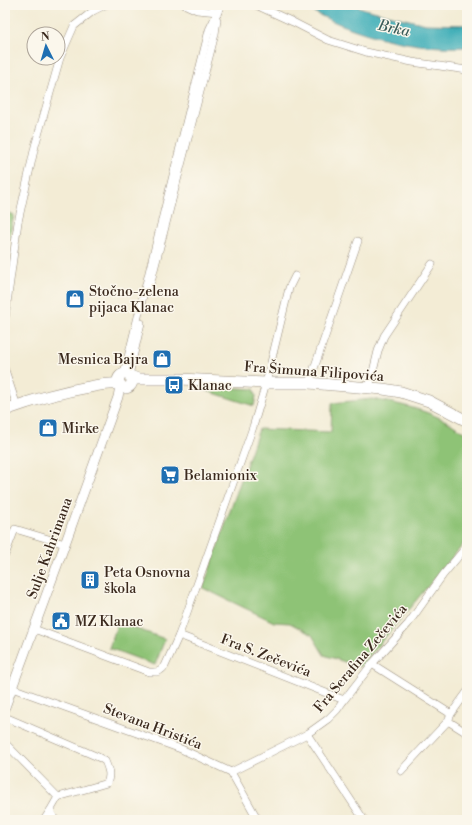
<svg xmlns="http://www.w3.org/2000/svg" width="472" height="825" font-family="'Libre Bodoni',serif">
	<rect width="100%" height="100%" fill="#fbf7ec"/>
	<filter id="ink" filterUnits="userSpaceOnUse"><feTurbulence type="fractalNoise" baseFrequency=".025" numOctaves="2"/><feDisplacementMap in="SourceGraphic" scale="8" xChannelSelector="R" yChannelSelector="G"/><feConvolveMatrix kernelMatrix="1 2 1 2 8 2 1 2 1" color-interpolation-filters="sRGB"/></filter>
	<filter id="wash" filterUnits="userSpaceOnUse"><feTurbulence type="fractalNoise" baseFrequency=".012" numOctaves="4" result="noise"/><feDisplacementMap in="SourceGraphic" scale="16" xChannelSelector="R" yChannelSelector="G"/><feGaussianBlur stdDeviation="0.9" result="paint"/><feColorMatrix in="noise" values="0 0 0 0 0 0 0 0 0 0 0 0 0 0 0 0 0 1.4 0 .05"/><feComposite in="paint" operator="in"/></filter>
	<g filter="url(#wash)">
		<rect width="100%" height="100%" fill="#f3ecd5"/>
		<g fill="#8ec376" stroke="#64764a">
			<path d="M5 211 14 215 9 239H5Z"/>
			<path d="M201 386 254 389 256 396 254 406 201 389Z"/>
			<path d="M372 399C395 403 419 408 440 418 450 422 458 429 467 434V540L360 667 324 655 312 635 290 623 274 622 203 588 259 429 331 432 332 403Z"/>
			<path d="M118 622 165 639 155 665 109 648Z"/>
		</g>
		<path fill="#3dadb7" stroke="#3c6c6a" d="M301 5H354L365 9 392 16 426 24 467 25V47C412 50 348 33 301 5Z"/>
	</g>
	<g filter="url(#ink)">
		<g fill="none" stroke-linecap="round" stroke-linejoin="round">
			<defs>
				<g id="minor">
					<path d="M186 5 197 10 218 12"/>
					<path d="M256 5 293 22 328 40 366 52 412 62 467 70"/>
					<path d="M149 289 215 34 217 20"/>
					<path d="M5 318 18 222 35 146 60 58 74 26 93 11 105 5"/>
					<path d="M5 370 17 406"/>
					<path d="M123 375 125 369 209 30 221 5"/>
					<path d="M129 375 141 323"/>
					<path d="M309 383 358 241"/>
					<path d="M369 388 378 351 384 336 432 264"/>
					<path d="M5 555 15 529 65 544"/>
					<path d="M34 629 149 672C157 672 159 673 165 666L179 635 253 427 266 383 289 288 295 276"/>
					<path d="M179 635 344 700"/>
					<path d="M372 664 451 714"/>
					<path d="M12 688 181 749 231 772 258 820"/>
					<path d="M5 717 98 757 105 761C108 768 111 775 107 783L58 797"/>
					<path d="M448 721 467 733"/>
					<path d="M307 734 364 820"/>
					<path d="M5 743 58 797 50 811 55 820"/>
					<path d="M401 771 448 721 451 714 467 692"/>
					<path d="M231 772 307 734 328 719 337 710 344 700 372 664 408 624 443 575 467 546"/>
					<path d="M44 820 50 811"/>
				</g>
				<path id="tertiary" d="M5 707 65 544 118 397 120 386"/>
				<g id="secondary">
					<circle cx="125" cy="381" r="7"/>
					<path d="M130 376 138 379H180L266 383H309L383 389 401 392 429 401 467 421"/>
					<path d="M5 410C33 400 60 392 89 387 99 385 109 383 120 384"/>
				</g>
			</defs>
			<use href="#minor" stroke="#978b7a" stroke-width="8"/>
			<use href="#tertiary" stroke="#978b7a" stroke-width="10"/>
			<use href="#secondary" stroke="#978b7a" stroke-width="12"/>
			<use href="#minor" stroke="#fff" stroke-width="7"/>
			<use href="#tertiary" stroke="#fff" stroke-width="9"/>
			<use href="#secondary" stroke="#fff" stroke-width="11"/>
		</g>
	</g>
	<defs>
		<symbol id="shop-square" viewBox="-11 -11 22 22"><rect x="-9" y="-9" width="18" height="18" rx="4" fill="#1f6fb2" stroke="#fbf7ec"/><path d="M-5-2.5h2.3a2.7 3.5 0 0 1 5.4 0H5L5.5 6h-11ZM-1.5-2.5h3a1.5 2.3 0 0 0-3 0Z" fill="#fff"/></symbol>
		<symbol id="bus-square" viewBox="-11 -11 22 22"><rect x="-9" y="-9" width="18" height="18" rx="4" fill="#1f6fb2" stroke="#fbf7ec"/><path d="M-5-6H5V4H4V6H2V4H-2V6H-4V4H-5ZM-3.5-4V0h7V-4ZM-3.5 1.2v1.5H-2V1.2ZM2 1.2v1.5H3.5V1.2Z" fill="#fff"/></symbol>
		<symbol id="supermarket-square" viewBox="-11 -11 22 22"><rect x="-9" y="-9" width="18" height="18" rx="4" fill="#1f6fb2" stroke="#fbf7ec"/><path d="M-6-5.5h2.5l.6 2H6L4.5 2H-2.5L-4.4-4H-6ZM-1.5 3.2a1.3 1.3 0 1 0 .1 0ZM3 3.2a1.3 1.3 0 1 0 .1 0Z" fill="#fff"/></symbol>
		<symbol id="building-square" viewBox="-11 -11 22 22"><rect x="-9" y="-9" width="18" height="18" rx="4" fill="#1f6fb2" stroke="#fbf7ec"/><path d="M-4-6H4V6H1V3H-1V6H-4ZM-2.5-4.3h1.7v1.8h-1.7ZM.8-4.3h1.7v1.8H.8ZM-2.5-1h1.7V.8h-1.7ZM.8-1h1.7V.8H.8Z" fill="#fff"/></symbol>
		<symbol id="civic-square" viewBox="-11 -11 22 22"><rect x="-9" y="-9" width="18" height="18" rx="4" fill="#1f6fb2" stroke="#fbf7ec"/><path d="M-.6-6.5H3V-4.5H.6V-3L4-1V1h2V6H-6V1h2V-1L-.6-3ZM-1.2 2.5V6h2.4V2.5Z" fill="#fff"/></symbol>
	</defs>
	<g fill-rule="evenodd">
		<use href="#shop-square" x="64" y="288" width="22" height="22"/>
		<use href="#shop-square" x="151" y="348" width="22" height="22"/>
		<use href="#bus-square" x="163" y="374" width="22" height="22"/>
		<use href="#shop-square" x="37" y="417" width="22" height="22"/>
		<use href="#supermarket-square" x="159" y="464" width="22" height="22"/>
		<use href="#building-square" x="79" y="569" width="22" height="22"/>
		<use href="#civic-square" x="50" y="610" width="22" height="22"/>
	</g>
	<g text-anchor="middle" stroke-width="3" stroke-linejoin="round" paint-order="stroke">
		<g font-size="14" fill="#3b2a1e" stroke="#fbf7ec" text-anchor="start">
			<text x="89" y="296">Stočno-zelena<tspan x="89" dy="16">pijaca Klanac</tspan></text>
			<text x="148" y="364" text-anchor="end">Mesnica Bajra</text>
			<text x="188" y="390">Klanac</text>
			<text x="62" y="433">Mirke</text>
			<text x="184" y="480">Belamionix</text>
			<text x="104" y="577">Peta Osnovna<tspan x="104" dy="16">škola</tspan></text>
			<text x="75" y="626">MZ Klanac</text>
		</g>
		<g font-size="14" fill="#3b2a1e" stroke="#fbf7ec">
			<text transform="translate(314 371) rotate(4)" y="5">Fra Šimuna Filipovića</text>
			<text transform="translate(49 548) rotate(-70)" y="5">Sulje Kahrimana</text>
			<text transform="translate(266 655) rotate(21)" y="5">Fra S. Zečevića</text>
			<text transform="translate(360 658) rotate(-50)" y="5">Fra Serafina Zečevića</text>
			<text transform="translate(153 726) rotate(21)" y="5">Stevana Hristića</text>
		</g>
		<g font-size="15" font-style="italic" fill="#3c5e5b" stroke="#fbf7ec">
			<text transform="translate(394 28) rotate(12)" y="5">Brka</text>
		</g>
	</g>
	<rect width="472" height="825" fill="none" stroke="#fbf7ec" stroke-width="20"/>
	<g transform="translate(46 46) rotate(355)"><circle r="19" fill="#fbf7ec" stroke="#aea59a"/>
	<path d="M0-3L7 15L0 10L-7 15Z" fill="#1f6fb2"/>
	<text y="-6" font-size="11" font-weight="bold" text-anchor="middle" fill="#3b2a1e">N</text>
	</g>
</svg>
